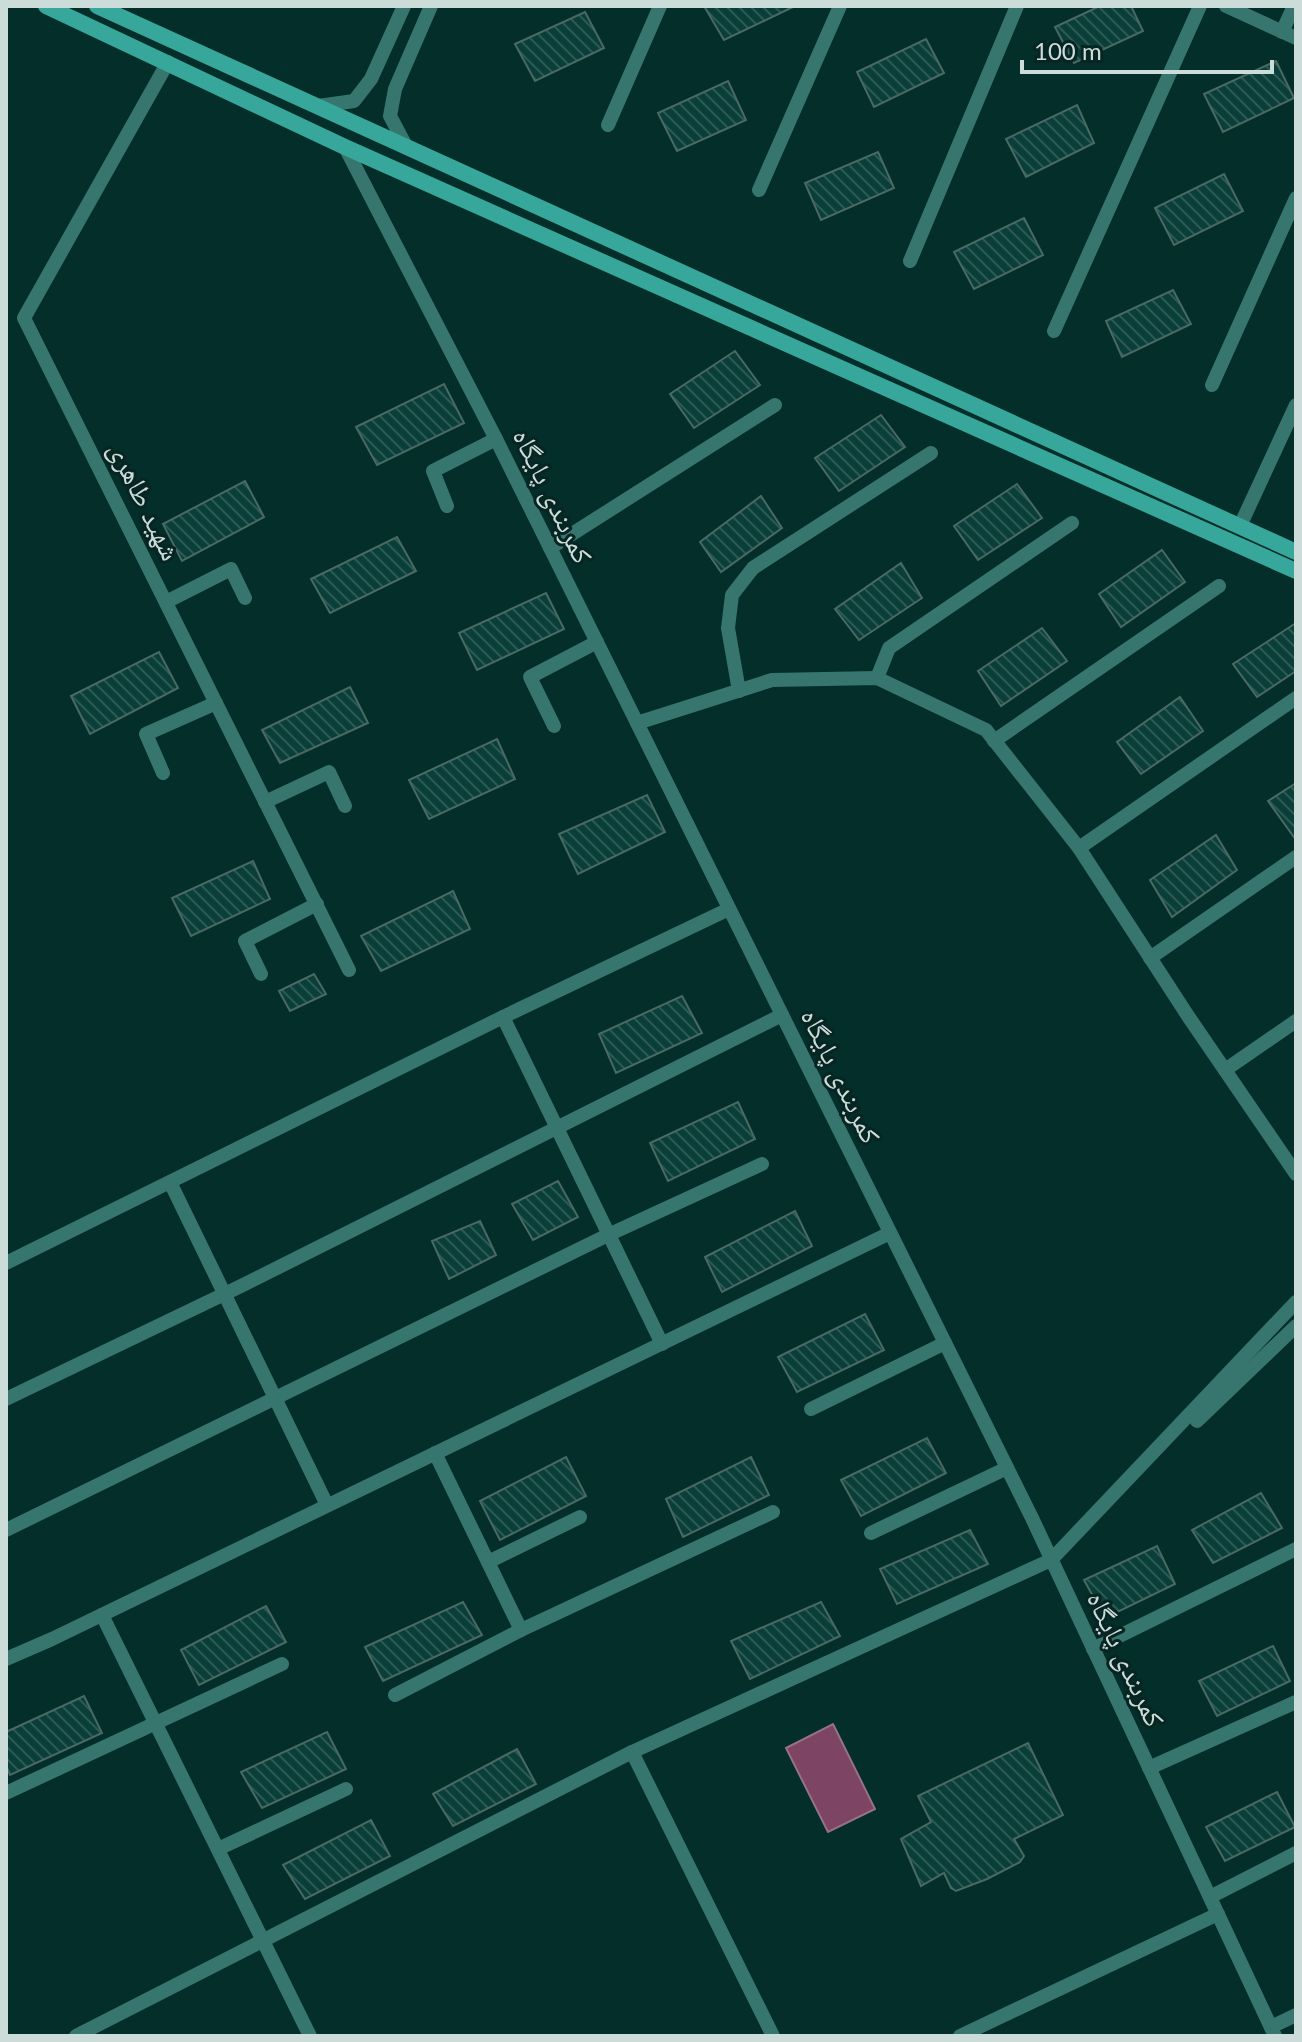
<svg xmlns="http://www.w3.org/2000/svg" width="1302" height="2042" font-family="Lato,'Noto Naskh Arabic',sans-serif">
	<defs>
		<pattern id="building-back-hatch" width="6" height="6" patternUnits="userSpaceOnUse" patternTransform="scale(2)"><rect width="6" height="6" fill="#0a3e38"/><path d="M-1 5l2 2M0 0l6 6M5-1l2 2" fill="none" stroke="#2c5954"/></pattern>
	</defs>
	<rect width="100%" height="100%" fill="#072522"/>
	<rect fill="#032e29" x="6" y="6" width="1290" height="2030"/>
	<path fill="#7d4464" stroke="#957287" stroke-width="2" d="M833 1724 875 1809 828 1832 786 1748Z"/>
	<g fill="url(#building-back-hatch)" stroke="#4b6964" stroke-width="2">
		<path d="M704 6H795L724 40Z"/>
		<path d="M1100 6H1131L1143 31 1074 63 1055 27Z"/>
		<path d="M585 12 604 48 535 81 515 44Z"/>
		<path d="M926 39 944 73 874 107 857 72Z"/>
		<path d="M1276 61 1294 98 1223 132 1204 94Z"/>
		<path d="M728 81 746 120 677 151 658 113Z"/>
		<path d="M1077 105 1094 143 1026 177 1006 139Z"/>
		<path d="M878 152 894 188 821 220 805 183Z"/>
		<path d="M1224 174 1243 211 1174 245 1155 208Z"/>
		<path d="M1024 218 1043 255 974 289 954 252Z"/>
		<path d="M1173 290 1191 324 1122 357 1106 321Z"/>
		<path d="M735 351 760 385 694 428 670 394Z"/>
		<path d="M444 384 464 423 377 465 356 427Z"/>
		<path d="M881 415 905 447 839 491 815 458Z"/>
		<path d="M245 481 264 517 182 561 163 524Z"/>
		<path d="M1017 484 1042 518 978 560 954 526Z"/>
		<path d="M761 496 782 528 721 572 700 542Z"/>
		<path d="M397 537 416 571 330 613 311 579Z"/>
		<path d="M1162 550 1185 582 1121 627 1099 594Z"/>
		<path d="M901 563 922 598 859 640 835 609Z"/>
		<path d="M546 593 564 629 477 670 459 633Z"/>
		<path d="M1296 623V671L1257 697 1233 664Z"/>
		<path d="M1042 628 1067 661 1001 706 978 671Z"/>
		<path d="M159 652 178 688 90 734 71 696Z"/>
		<path d="M350 687 368 723 280 763 262 730Z"/>
		<path d="M1180 697 1203 731 1141 774 1117 742Z"/>
		<path d="M497 739 515 779 429 819 409 780Z"/>
		<path d="M1296 783V840L1268 801Z"/>
		<path d="M647 795 665 832 578 874 559 834Z"/>
		<path d="M1216 835 1237 870 1172 917 1150 880Z"/>
		<path d="M253 861 270 899 191 936 172 898Z"/>
		<path d="M453 891 470 929 381 971 361 936Z"/>
		<path d="M314 974 326 994 290 1011 279 991Z"/>
		<path d="M682 996 702 1033 616 1073 599 1034Z"/>
		<path d="M738 1102 755 1139 668 1181 650 1143Z"/>
		<path d="M558 1181 578 1217 533 1240 512 1204Z"/>
		<path d="M795 1211 812 1246 722 1292 705 1257Z"/>
		<path d="M480 1221 496 1255 449 1279 432 1241Z"/>
		<path d="M865 1314 884 1350 797 1392 778 1357Z"/>
		<path d="M927 1438 946 1473 861 1516 841 1480Z"/>
		<path d="M566 1457 586 1496 500 1540 480 1501Z"/>
		<path d="M751 1457 769 1495 683 1537 666 1499Z"/>
		<path d="M1261 1493 1282 1528 1213 1563 1192 1530Z"/>
		<path d="M970 1530 988 1564 897 1604 880 1569Z"/>
		<path d="M1157 1546 1175 1584 1105 1618 1084 1580Z"/>
		<path d="M463 1602 482 1635 383 1681 365 1647Z"/>
		<path d="M821 1602 840 1636 750 1679 731 1641Z"/>
		<path d="M266 1606 286 1642 199 1685 181 1650Z"/>
		<path d="M1273 1646 1290 1681 1217 1716 1199 1681Z"/>
		<path d="M84 1696 102 1733 10 1775 6 1765V1732Z"/>
		<path d="M327 1732 346 1769 262 1808 241 1772Z"/>
		<path d="M1028 1743 1063 1815 1014 1839 1024 1856 1020 1862 987 1879 956 1891 951 1888 944 1873 921 1886 901 1839 931 1822 918 1796Z"/>
		<path d="M517 1749 536 1784 453 1826 433 1794Z"/>
		<path d="M1277 1792 1295 1827 1225 1861 1206 1827Z"/>
		<path d="M371 1820 390 1856 305 1899 283 1865Z"/>
	</g>
	<g fill="none" stroke-linecap="round" stroke-linejoin="round">
		<g stroke="#37766e" stroke-width="14">
			<path d="M1226 6 1296 38"/>
			<path d="M1282 32 1294 6"/>
			<path d="M168 62 24 318 349 970"/>
			<path d="M318 106 354 101 371 79 404 6"/>
			<path d="M608 125 660 6"/>
			<path d="M406 146 390 116 395 89 431 6"/>
			<path d="M345 147 496 439 1032 1518 1275 2036"/>
			<path d="M759 190 840 6"/>
			<path d="M910 261 1017 6"/>
			<path d="M1054 331 1200 6"/>
			<path d="M1212 385 1296 198"/>
			<path d="M447 506 433 471 496 439"/>
			<path d="M1240 526 1296 405"/>
			<path d="M550 548 775 405"/>
			<path d="M166 602 231 569 245 598"/>
			<path d="M877 678 889 648 1072 523"/>
			<path d="M739 691 728 628 732 595 753 568 931 453"/>
			<path d="M637 723 772 680 877 678 986 730 1079 848 1188 1016 1296 1174"/>
			<path d="M554 726 530 677 597 642"/>
			<path d="M994 741 1219 586"/>
			<path d="M163 773 146 734 216 703"/>
			<path d="M265 802 329 772 345 806"/>
			<path d="M1079 848 1296 698"/>
			<path d="M1150 958 1296 857"/>
			<path d="M261 974 245 941 317 904"/>
			<path d="M503 1017 662 1344"/>
			<path d="M1225 1070 1296 1021"/>
			<path d="M170 1182 327 1505"/>
			<path d="M6 1263 503 1017 729 909"/>
			<path d="M6 1399 241 1286 782 1015"/>
			<path d="M811 1409 945 1343"/>
			<path d="M1197 1421 1296 1326"/>
			<path d="M435 1453 521 1630"/>
			<path d="M6 1530 608 1235 762 1164"/>
			<path d="M871 1533 1007 1468"/>
			<path d="M488 1562 580 1517"/>
			<path d="M102 1615 310 2036"/>
			<path d="M1093 1649 1296 1549"/>
			<path d="M6 1659 52 1639 890 1233"/>
			<path d="M395 1695 521 1630 773 1512"/>
			<path d="M632 1752 773 2036"/>
			<path d="M1149 1768 1296 1702"/>
			<path d="M6 1793 282 1664"/>
			<path d="M218 1849 346 1789"/>
			<path d="M1210 1897 1296 1853"/>
			<path d="M1271 2027 1296 2015"/>
			<path d="M76 2036 632 1752 1051 1560 1296 1302"/>
			<path d="M960 2036 1218 1914"/>
		</g>
		<g stroke="#38a79b" stroke-width="16">
			<path d="M46 6 345 147 1296 571"/>
			<path d="M97 6 1296 552"/>
		</g>
	</g>
	<g text-anchor="middle" stroke-width="6" stroke-linejoin="round" paint-order="stroke">
		<g font-size="28" fill="#ccdcd9" stroke="#072522">
			<text transform="translate(553 496) rotate(64)" y="10">کمربندی پایگاه</text>
			<text transform="translate(145 501) rotate(64)" y="10">شهید طاهری</text>
			<text transform="translate(841 1076) rotate(64)" y="10">کمربندی پایگاه</text>
			<text transform="translate(1126 1659) rotate(65)" y="10">کمربندی پایگاه</text>
		</g>
	</g>
	<rect width="1302" height="2042" fill="none" stroke="#ccdcd9" stroke-width="16"/>
	<path d="M1022 60v12h250v-12" fill="none" stroke="#ccdcd9" stroke-width="4"/>
	<text x="1034" y="60" font-size="24" fill="#ccdcd9" stroke="#072522" stroke-width="6" paint-order="stroke">100 m</text>
</svg>
